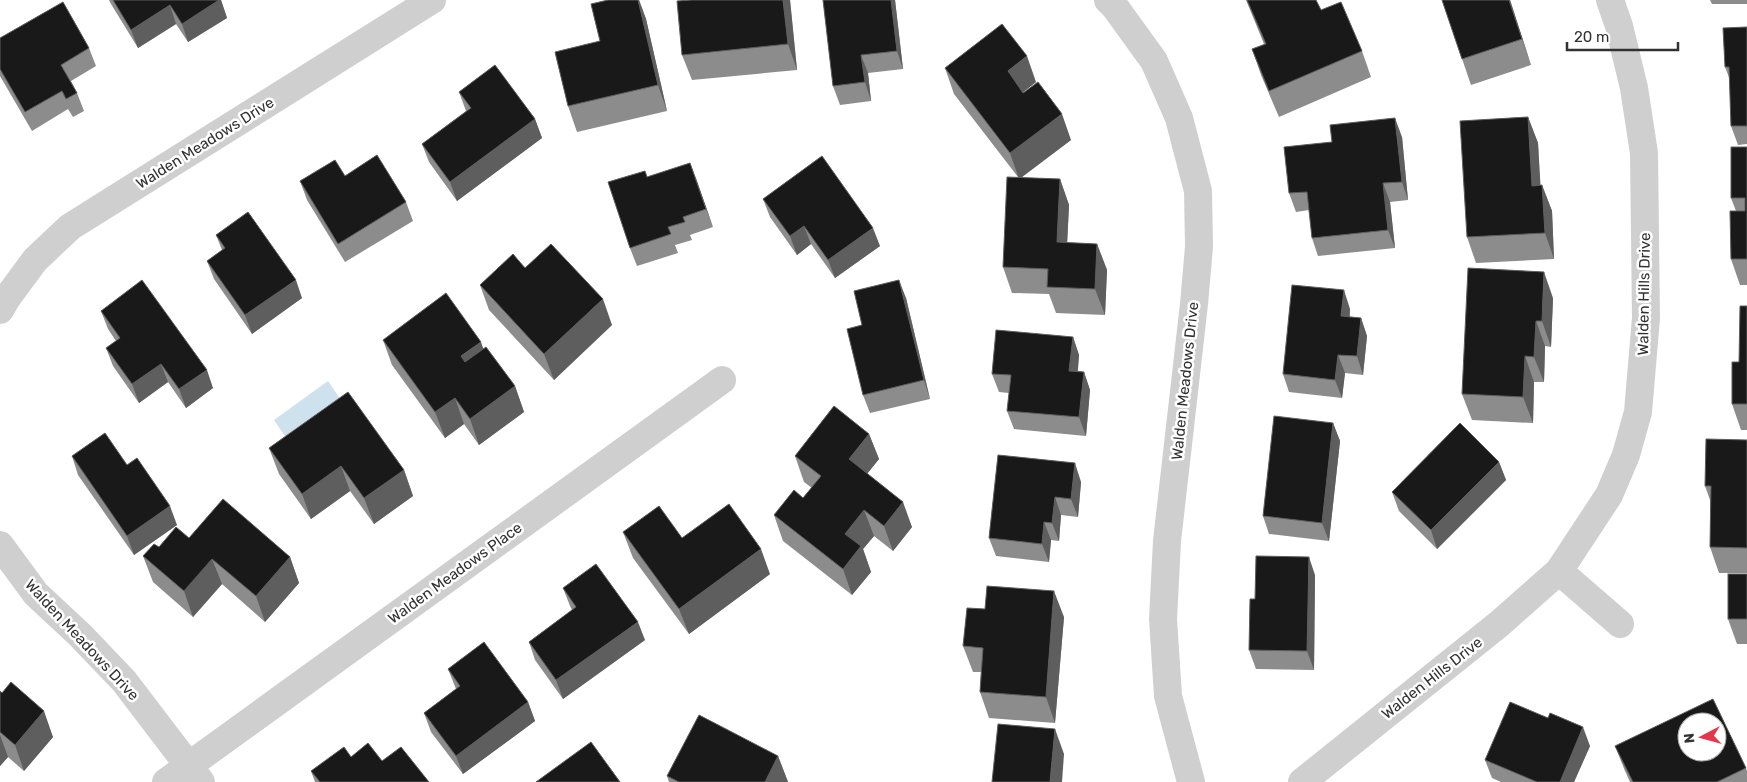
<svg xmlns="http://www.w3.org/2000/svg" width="1747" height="782" font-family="Rubik,sans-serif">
	<rect width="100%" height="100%" fill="#fff"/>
	<path fill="#cde2ed" d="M328 381 343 403 289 442 274 420Z"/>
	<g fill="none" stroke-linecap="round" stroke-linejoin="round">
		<g stroke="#cfcfcf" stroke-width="28">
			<path d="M1108 0 1115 7 1154 61 1179 118 1198 191 1199 247 1194 304 1167 541 1163 619 1168 696 1191 782"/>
			<path d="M0 310 7 298 35 260 70 227 432 0"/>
			<path d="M0 545 36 594 80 635 124 681 201 782"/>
			<path d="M1559 571 1620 624"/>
			<path d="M166 782 722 380"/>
			<path d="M1302 782 1499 624 1559 571 1609 495 1626 455 1638 412 1646 318 1644 153 1634 88 1619 26 1610 0"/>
		</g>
	</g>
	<g fill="#8c8c8c">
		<path d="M109 0H221L227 18 188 42 176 24 138 48 111 4Z"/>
		<path d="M608 0H639L646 19 667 111 577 132 568 106 600 41Z"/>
		<path d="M790 0 797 70 692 80 682 55Z"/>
		<path d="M823 0H895L903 69 868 73 871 101 840 105 833 86Z"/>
		<path d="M1246 0H1316L1321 10 1362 51 1371 77 1279 117 1261 75 1252 49 1264 44Z"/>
		<path d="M1442 0H1510L1531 65 1471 85Z"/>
		<path d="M1710 0H1747V4H1712Z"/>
		<path d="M1747 27V144L1738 145 1731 126 1730 80 1725 67Z"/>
		<path d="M0 38 89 48 96 66 71 81 77 93 84 111 73 117 68 109 32 131 0 76Z"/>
		<path d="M945 68 1036 82 1023 92 1071 140 1021 178 1060 179 1069 205 1067 243 1097 244 1107 270 1105 315 1056 313 1049 294 1012 293 1003 267 1018 177 954 94Z"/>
		<path d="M459 92 535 119 542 138 457 201 429 162 422 144 466 111Z"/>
		<path d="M1528 117 1538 143 1540 185H1542L1552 211 1554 259 1476 263 1467 237Z"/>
		<path d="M1402 137 1408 200 1390 202 1395 248 1318 256 1312 238 1309 210 1296 212 1289 193Z"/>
		<path d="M1747 147V285H1740L1731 259 1736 211 1731 198Z"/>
		<path d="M690 163 713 227 690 235 692 240 675 245 678 253 637 266 630 248 647 177Z"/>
		<path d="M345 176 406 202 413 221 345 262 307 200 300 181Z"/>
		<path d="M763 199 880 246 835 278 811 244 797 255 770 217Z"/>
		<path d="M216 235 302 298 252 334 214 279 207 261 222 250Z"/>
		<path d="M525 268 612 325 554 380 489 310 480 285Z"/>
		<path d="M906 298 930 399 870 413 863 395 862 325Z"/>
		<path d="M1553 298 1551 347 1545 346 1544 382H1534L1533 423 1472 420 1462 394Z"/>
		<path d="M1747 306V430H1741L1732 404 1739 362Z"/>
		<path d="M1350 309V317L1361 318 1367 336 1363 375 1345 373 1342 398 1289 392 1283 374Z"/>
		<path d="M101 311 213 388 186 408 168 382 139 403 113 366 106 348 116 341 108 329Z"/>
		<path d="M1073 337 1079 355 1078 371 1084 372 1090 390 1086 436 1014 429 1007 411 1009 393 999 392 992 374Z"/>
		<path d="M383 340 515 386 524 412 479 445 464 424 445 438 392 365Z"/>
		<path d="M1333 423 1340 441 1329 541 1269 534 1263 516Z"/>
		<path d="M869 434 879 459 867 474 912 527 893 551 874 536 863 549 871 572 852 595 783 541 774 515 803 498 812 488 804 482 795 456Z"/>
		<path d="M1747 440V573H1719L1710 547V500L1705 486Z"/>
		<path d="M269 448 404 470 413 496 374 524 350 491 311 519 279 474Z"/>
		<path d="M998 455 1081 482 1078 517 1061 515 1059 541 1051 540 1049 562 996 556 989 538Z"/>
		<path d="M72 456 127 465 177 525 134 555 78 475Z"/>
		<path d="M1499 462 1506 480 1437 549 1399 511 1392 492Z"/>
		<path d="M623 532 682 538 770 574 689 634 633 558Z"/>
		<path d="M189 538 290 557 299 583 265 622 222 584 193 617 153 582 143 556 159 547Z"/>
		<path d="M1747 574V644H1737L1728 619Z"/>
		<path d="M1315 575 1314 670 1256 669 1249 650 1255 599Z"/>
		<path d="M563 588 645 640 563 699 535 660 529 642 572 610 570 606Z"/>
		<path d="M1064 617 1055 723 989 718 980 692 981 672H973L963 646Z"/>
		<path d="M448 669 528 702 535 721 463 774 431 732 424 713 456 689Z"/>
		<path d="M0 691 53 737 24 771 8 757 0 766Z"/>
		<path d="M1548 718 1590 746 1574 782H1501L1492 778 1485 760Z"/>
		<path d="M1615 746 1746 768 1747 771V782H1630L1625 771Z"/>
		<path d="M778 756 788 782H669L667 776Z"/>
		<path d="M351 757 382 761 429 782H315L311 771Z"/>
	</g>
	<g fill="#5e5e5e">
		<path d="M219 0H221L227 18 188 42 182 24Z"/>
		<path d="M638 0H639L646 19 667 111 658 85Z"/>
		<path d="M783 0H790L797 70 788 44Z"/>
		<path d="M891 0H895L903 69 897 51Z"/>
		<path d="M1509 0H1510L1531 65 1522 39Z"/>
		<path d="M170 5 176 24 138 48 131 30Z"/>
		<path d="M861 55 868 73 871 101 865 82Z"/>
		<path d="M1027 56 1036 82 1017 97 1008 71Z"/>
		<path d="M1062 114 1071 140 1019 179 1010 153Z"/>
		<path d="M1528 117 1538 143 1542 211 1532 186Z"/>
		<path d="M1395 118 1402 137 1408 200 1402 182Z"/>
		<path d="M535 119 542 138 457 201 450 182Z"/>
		<path d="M690 163 697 181 713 227 706 209Z"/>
		<path d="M1060 179 1069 205 1066 268 1057 242Z"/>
		<path d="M1383 183 1390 202 1395 248 1388 230Z"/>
		<path d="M1542 185 1552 211 1554 259 1545 233Z"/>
		<path d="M804 226 811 244 797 255 790 236Z"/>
		<path d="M873 228 880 246 835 278 828 260Z"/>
		<path d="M1097 244 1107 270 1105 315 1095 289Z"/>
		<path d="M1544 272 1553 298 1551 347 1542 321Z"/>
		<path d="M296 280 302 298 252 334 245 315Z"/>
		<path d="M899 280 906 298 930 399 924 380Z"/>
		<path d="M1344 290 1350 309 1348 334 1341 316Z"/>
		<path d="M603 299 612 325 554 380 544 354Z"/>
		<path d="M1361 318 1367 336 1363 375 1357 356Z"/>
		<path d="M1536 321 1545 346 1544 382 1534 357Z"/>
		<path d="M1073 337 1079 355 1076 389 1069 371Z"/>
		<path d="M481 342 490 368 471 382 461 356Z"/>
		<path d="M1338 355 1345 373 1342 398 1335 380Z"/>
		<path d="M1525 356 1534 382 1533 423 1523 397Z"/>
		<path d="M161 364 168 382 139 403 132 384Z"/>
		<path d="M207 370 213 388 186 408 179 389Z"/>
		<path d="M1084 372 1090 390 1086 436 1079 417Z"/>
		<path d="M515 386 524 412 479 445 470 419Z"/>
		<path d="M455 398 464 424 445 438 435 412Z"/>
		<path d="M1333 423 1340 441 1329 541 1322 523Z"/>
		<path d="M869 434 879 459 858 485 849 459Z"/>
		<path d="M1499 462 1506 480 1437 549 1431 530Z"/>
		<path d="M1075 463 1081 482 1078 517 1071 499Z"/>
		<path d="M341 466 350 491 311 519 302 494Z"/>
		<path d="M404 470 413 496 374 524 364 498Z"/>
		<path d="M1055 497 1061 515 1059 541 1052 523Z"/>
		<path d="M903 502 912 527 893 551 884 526Z"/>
		<path d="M170 506 177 525 134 555 127 536Z"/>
		<path d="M864 510 874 536 863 549 871 572 852 595 843 569 845 534Z"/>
		<path d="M1044 522 1051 540 1049 562 1042 544Z"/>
		<path d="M761 549 770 574 689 634 679 609Z"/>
		<path d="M290 557 299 583 265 622 256 596Z"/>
		<path d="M1309 557 1315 575 1314 670 1307 651Z"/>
		<path d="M212 559 222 584 193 617 184 591Z"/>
		<path d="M1054 591 1064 617 1055 723 1046 697Z"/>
		<path d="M638 622 645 640 563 699 556 680Z"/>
		<path d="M528 702 535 721 463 774 456 756Z"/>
		<path d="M44 711 53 737 24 771 15 745Z"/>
		<path d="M1583 727 1590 746 1574 782H1560Z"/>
		<path d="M1055 729 1064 754 1062 782H1050Z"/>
		<path d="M0 735 8 757 0 766Z"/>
		<path d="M778 756 788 782H765Z"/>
	</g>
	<g fill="#191919" stroke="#5e5e5e" fill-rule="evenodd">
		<path d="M113 0H219L182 24 170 5 131 30Z"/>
		<path d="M608 0H638L658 85 568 106 555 52 600 41 591 4Z"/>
		<path d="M691 0H783L788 44 682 55 677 1Z"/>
		<path d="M823 0H891L897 51 861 55 865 82 833 86Z"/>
		<path d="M1247 0H1316L1321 10 1341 2 1362 51 1269 91 1252 49 1266 44Z"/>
		<path d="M1442 0H1509L1522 39 1462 59Z"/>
		<path d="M63 2 89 48 61 65 77 93 66 99 62 91 25 112 0 69V38Z"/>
		<path d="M1002 24 1027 56 1008 71 1023 93 1038 82 1062 114 1010 153 945 68Z"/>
		<path d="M1747 27V126H1731L1729 67H1725L1723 28Z"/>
		<path d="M495 65 535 119 450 182 422 144 471 108 459 92Z"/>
		<path d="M1528 117 1532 186 1542 185 1545 233 1467 237 1460 121Z"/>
		<path d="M1395 118 1402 182 1383 183 1388 230 1312 238 1307 192 1289 193 1284 147 1332 142 1330 125Z"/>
		<path d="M1731 147H1747V259H1731L1730 211H1745V198H1731Z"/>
		<path d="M377 155 406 202 338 244 300 181 335 160 345 176Z"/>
		<path d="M822 156 873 228 828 260 804 226 790 236 763 199Z"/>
		<path d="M690 163 706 209 683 217 685 222 668 227 671 234 630 248 608 182 645 171 647 177Z"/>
		<path d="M1007 177 1060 179 1057 242 1097 244 1095 289 1047 287 1048 269 1003 267Z"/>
		<path d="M248 212 296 280 245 315 207 261 225 248 216 235Z"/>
		<path d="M551 244 603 299 544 354 480 285 513 254 525 268Z"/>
		<path d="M1468 268 1544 272 1542 321H1536L1534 357 1525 356 1523 397 1462 394Z"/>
		<path d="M142 280 207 370 179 389 161 364 132 384 106 348 120 338 101 311Z"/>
		<path d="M899 280 924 380 863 395 847 329 862 325 854 291Z"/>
		<path d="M1292 285 1344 290 1341 316 1361 318 1357 356 1338 355 1335 380 1283 374Z"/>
		<path d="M446 293 481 342 461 356 465 362 486 347 515 386 470 419 455 398 435 412 383 340Z"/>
		<path d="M1740 306H1747V404H1732V362H1739Z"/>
		<path d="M996 330 1073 337 1069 371 1084 372 1079 417 1007 411 1011 375 992 374Z"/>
		<path d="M348 392 404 470 364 498 341 466 302 494 269 448Z"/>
		<path d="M834 406 869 434 849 459 903 502 884 526 864 510 845 534 861 546 843 569 774 515 794 490 803 498 821 476 795 456Z"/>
		<path d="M1274 416 1333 423 1322 523 1263 516Z"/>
		<path d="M1460 423 1499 462 1431 530 1392 492Z"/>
		<path d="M105 433 127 465 137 458 170 506 127 536 72 456Z"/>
		<path d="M1706 439 1747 440V548L1710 547 1711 486H1705Z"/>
		<path d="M998 455 1075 463 1071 499 1055 497 1052 523 1044 522 1042 544 989 538Z"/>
		<path d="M223 499 290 557 256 596 212 559 184 591 143 556 154 544 159 547 176 527 189 538Z"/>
		<path d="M729 504 761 549 679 609 623 532 659 506 682 538Z"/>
		<path d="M1256 556 1309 557 1307 651 1249 650 1250 599H1255Z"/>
		<path d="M596 564 638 622 556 680 529 642 576 607 563 588Z"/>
		<rect x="1728" y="574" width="19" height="45"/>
		<path d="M987 586 1054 591 1046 697 980 692 983 648 963 646 967 608 985 609Z"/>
		<path d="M484 642 528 702 456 756 424 713 460 686 448 669Z"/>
		<path d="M11 682 44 711 15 745 0 732V691L2 693Z"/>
		<path d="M1713 699 1746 768 1717 782H1633L1615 746ZM1687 722H1717V752H1687Z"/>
		<path d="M1510 702 1548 718 1550 713 1583 727 1560 782H1537L1485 760Z"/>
		<path d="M699 715 778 756 765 782H679L667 776Z"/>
		<path d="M998 724 1055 729 1050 782H992Z"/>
		<path d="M591 742 620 782H536Z"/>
		<path d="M368 743 382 761 401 747 429 782H320L311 771 344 747 351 757Z"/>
	</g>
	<g text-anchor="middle" stroke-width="5" stroke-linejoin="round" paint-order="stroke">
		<g font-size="15" fill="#323232" stroke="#fff">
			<text transform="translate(205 143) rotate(-32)" y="5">Walden Meadows Drive</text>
			<text transform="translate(1644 294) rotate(-89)" y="5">Walden Hills Drive</text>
			<text transform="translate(1185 381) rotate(-84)" y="5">Walden Meadows Drive</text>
			<text transform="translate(455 573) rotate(-36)" y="5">Walden Meadows Place</text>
			<text transform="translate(82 640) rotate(47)" y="5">Walden Meadows Drive</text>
			<text transform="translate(1432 678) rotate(-38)" y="5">Walden Hills Drive</text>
		</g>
	</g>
	<g transform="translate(1702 737) rotate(264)"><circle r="24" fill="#ffffff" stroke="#adadad"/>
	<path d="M0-4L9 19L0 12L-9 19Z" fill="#e6364b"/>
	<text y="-8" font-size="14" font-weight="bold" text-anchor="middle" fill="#323232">N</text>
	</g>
	<path d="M1567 42v8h111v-8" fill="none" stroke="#323232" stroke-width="2.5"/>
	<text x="1574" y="42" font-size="15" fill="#323232" stroke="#ffffff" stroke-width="4" paint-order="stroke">20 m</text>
</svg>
